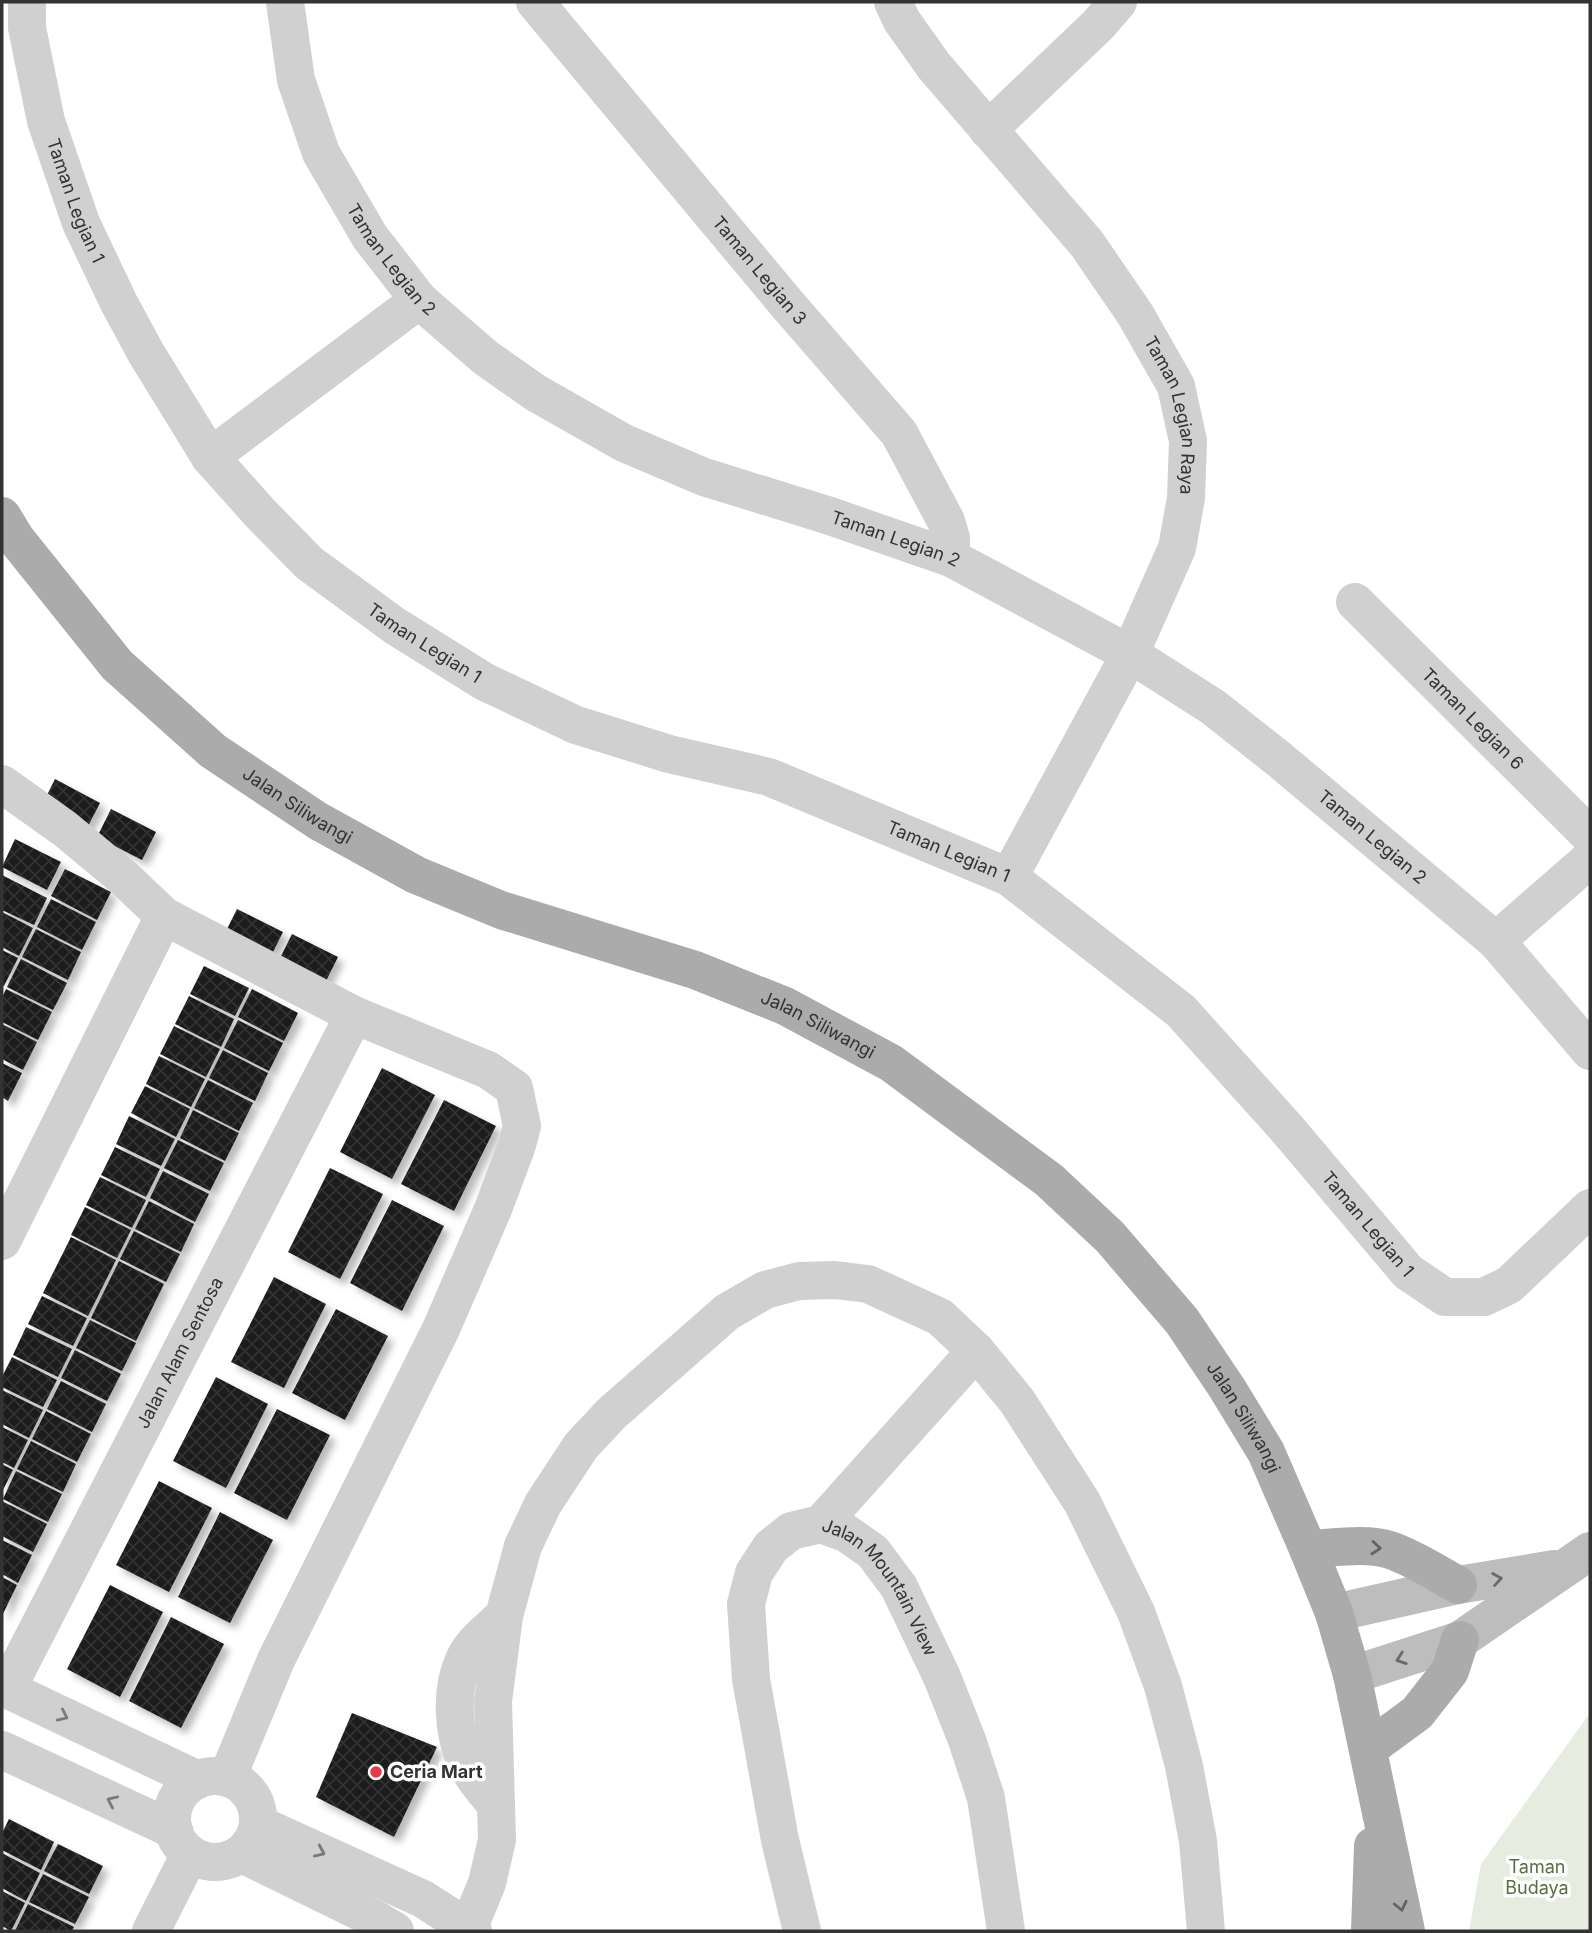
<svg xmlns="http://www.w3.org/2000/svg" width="1592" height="1933" font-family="Inter,sans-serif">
	<defs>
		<pattern id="building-cross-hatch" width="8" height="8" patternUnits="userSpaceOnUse" patternTransform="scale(1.75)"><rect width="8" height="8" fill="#1a1a1a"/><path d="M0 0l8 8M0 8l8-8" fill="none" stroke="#333"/></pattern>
		<filter id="shadow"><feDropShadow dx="6" dy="6" stdDeviation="3.5" flood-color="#0004"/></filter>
	</defs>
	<rect width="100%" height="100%" fill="#fff"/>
	<path fill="#e6ecdf" d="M1590 1713V1931H1469L1481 1864Z"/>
	<g fill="url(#building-cross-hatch)" filter="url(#shadow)">
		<path d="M55 779 100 803 86 830 41 807Z"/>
		<path d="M111 809 156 832 142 860 97 837Z"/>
		<path d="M15 839 61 862 47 890 2 867Z"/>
		<path d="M65 869 111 892 97 920 51 896Z"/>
		<path d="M2 875 47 898 34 925 2 910Z"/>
		<path d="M51 899 96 922 82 950 37 927Z"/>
		<path d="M237 909 283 932 269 960 223 937Z"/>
		<path d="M2 912 33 928 19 956 2 947Z"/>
		<path d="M36 929 81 952 68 980 22 957Z"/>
		<path d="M292 934 338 957 324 985 278 962Z"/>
		<path d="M2 950 18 958 4 986 2 985Z"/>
		<path d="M21 959 67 983 53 1010 7 987Z"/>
		<path d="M204 966 249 988 235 1016 190 994Z"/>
		<path d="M6 989 52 1012 38 1040 2 1022V998Z"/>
		<path d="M252 989 298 1013 284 1041 238 1017Z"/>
		<path d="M189 996 234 1019 221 1047 175 1024Z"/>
		<path d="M238 1020 283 1043 269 1071 224 1048Z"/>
		<path d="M2 1024 37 1042 23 1070 2 1059Z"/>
		<path d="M174 1026 220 1049 206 1077 160 1054Z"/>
		<path d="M223 1050 268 1073 255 1101 209 1078Z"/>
		<path d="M159 1056 205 1079 191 1107 146 1084Z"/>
		<path d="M2 1063 22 1073 8 1101 2 1097Z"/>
		<path d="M382 1068 435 1095 392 1179 340 1152Z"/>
		<path d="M208 1080 253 1103 239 1131 194 1108Z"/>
		<path d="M145 1086 190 1109 176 1137 131 1113Z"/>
		<path d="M444 1100 496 1126 454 1211 401 1184Z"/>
		<path d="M193 1110 239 1133 225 1161 180 1138Z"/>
		<path d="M129 1116 175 1139 161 1166 116 1144Z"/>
		<path d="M178 1140 224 1163 210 1191 164 1168Z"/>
		<path d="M115 1147 160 1169 146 1197 101 1175Z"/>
		<path d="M330 1168 383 1194 340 1279 288 1252Z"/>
		<path d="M163 1171 209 1194 195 1222 150 1198Z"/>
		<path d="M100 1177 146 1200 132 1228 86 1205Z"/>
		<path d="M392 1200 444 1226 402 1311 350 1283Z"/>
		<path d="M149 1201 194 1224 181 1252 135 1229Z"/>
		<path d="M85 1207 131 1230 117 1258 71 1235Z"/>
		<path d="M134 1231 180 1254 166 1282 120 1259Z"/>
		<path d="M71 1237 116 1260 88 1316 43 1293Z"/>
		<path d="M119 1261 164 1284 136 1341 91 1318Z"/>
		<path d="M274 1277 326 1304 284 1388 231 1362Z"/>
		<path d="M42 1296 87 1318 73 1346 28 1324Z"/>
		<path d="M336 1309 388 1336 345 1420 292 1393Z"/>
		<path d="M90 1320 136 1343 122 1371 76 1348Z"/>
		<path d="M26 1327 72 1349 58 1377 13 1355Z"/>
		<path d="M75 1350 121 1374 107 1401 61 1378Z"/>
		<path d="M12 1357 57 1380 43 1407 2 1387V1377Z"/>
		<path d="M216 1377 268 1404 226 1488 173 1461Z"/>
		<path d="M61 1381 106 1404 92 1432 47 1409Z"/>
		<path d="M2 1390 43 1410 29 1438 2 1424Z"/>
		<path d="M277 1409 330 1435 287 1520 234 1493Z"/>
		<path d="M46 1411 91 1434 77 1462 32 1439Z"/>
		<path d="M2 1427 28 1440 14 1468 2 1462Z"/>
		<path d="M31 1441 76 1464 63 1492 17 1469Z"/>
		<path d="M2 1464 13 1470 2 1492Z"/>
		<path d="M16 1471 62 1494 48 1522 3 1499Z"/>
		<path d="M159 1481 212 1508 169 1592 116 1565Z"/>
		<path d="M2 1501 47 1524 33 1552 2 1536Z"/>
		<path d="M220 1512 273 1540 230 1623 178 1597Z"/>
		<path d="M2 1540 32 1555 18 1583 2 1574Z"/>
		<path d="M2 1577 17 1585 2 1616Z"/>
		<path d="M110 1585 163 1612 120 1697 67 1669Z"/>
		<path d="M171 1617 224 1644 181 1728 129 1701Z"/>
		<path d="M352 1713 437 1747 394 1837 316 1797Z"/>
		<path d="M9 1819 54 1842 41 1870 2 1850V1833Z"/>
		<path d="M58 1844 103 1866 89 1894 44 1871Z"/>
		<path d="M2 1853 40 1873 26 1901 2 1888Z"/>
		<path d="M43 1874 89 1897 75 1924 29 1902Z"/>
		<path d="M2 1891 25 1903 11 1931 2 1926Z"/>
		<path d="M28 1904 74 1927 72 1931H15Z"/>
	</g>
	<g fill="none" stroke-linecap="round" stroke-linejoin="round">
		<g stroke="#d0d0d0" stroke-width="38">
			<path id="s1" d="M27 2V28L46 121 81 223 119 303 146 353 210 457 260 513 309 563 395 626 485 682 576 725 669 754 769 777 1009 877 1181 1011 1288 1130 1408 1272 1445 1297H1484L1509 1285 1590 1208"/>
			<path id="s2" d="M285 2 296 80 321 153 370 237 419 300 486 358 536 393 624 443 704 477 830 516 951 558 1130 654 1213 707 1280 760 1496 941 1590 1051"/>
			<path id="s3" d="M535 2 787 304 899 433 946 521 951 538V558"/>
			<path id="s4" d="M893 2 902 21 934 66 1087 244 1135 314 1176 386 1188 441 1186 498 1177 548 1130 654 1009 877"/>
			<path d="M988 130 1098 25 1118 2"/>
			<path d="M210 457 419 300"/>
			<path id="s5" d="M1355 602 1590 836"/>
			<path d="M2 784 65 829 124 878 164 916 354 1015 488 1070 514 1088 522 1126 517 1145 493 1209 441 1329 276 1660 227 1778"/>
			<path d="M1496 941 1590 859"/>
			<path d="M2 1241 164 916"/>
			<path d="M821 1524 976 1351"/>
			<path d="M2 1687 198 1780"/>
			<path id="s6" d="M7 1689 354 1015"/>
			<path d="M2 1750 174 1830"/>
			<circle cx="215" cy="1819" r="43"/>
			<path d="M496 1805C485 1791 472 1777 465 1761 453 1731 450 1690 464 1660 472 1642 490 1629 504 1616"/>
			<path d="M258 1824 423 1899 473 1931"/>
			<path d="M242 1854 375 1919 395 1931"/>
			<path d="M151 1931 190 1854"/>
			<path d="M464 1931 469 1927 487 1883 497 1840 493 1701 504 1616 523 1546 543 1504 581 1446 612 1413 727 1312 765 1290 799 1281 835 1280 868 1284 940 1317 976 1351 1017 1401 1082 1502 1136 1612 1163 1686 1184 1766 1198 1841 1206 1931"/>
			<path id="s7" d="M802 1931 780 1840 751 1679 746 1604 754 1573 771 1547 791 1531 821 1524 846 1533 873 1552 899 1587 942 1677 967 1740 986 1798 1006 1931"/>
		</g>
		<g stroke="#bdbdbd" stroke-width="38">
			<path d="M1334 1613 1458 1585 1554 1569"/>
			<path d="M1352 1675 1460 1640 1590 1551"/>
		</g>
		<g stroke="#ababab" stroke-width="38">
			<path id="s8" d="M2 516 16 539 117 665 213 751 318 821 416 875 501 910 695 970 785 1006 891 1063 1049 1180 1110 1237 1182 1321 1227 1388 1266 1452 1308 1549 1334 1613 1352 1675 1406 1931"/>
			<path d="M1308 1549C1333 1548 1365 1542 1390 1550 1414 1558 1436 1573 1458 1585"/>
			<path d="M1368 1749 1417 1713 1450 1671 1460 1640"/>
			<path d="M1370 1931 1373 1846"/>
		</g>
	</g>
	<defs><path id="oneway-chevron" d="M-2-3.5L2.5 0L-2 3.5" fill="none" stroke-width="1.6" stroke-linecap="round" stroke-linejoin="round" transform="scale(1.75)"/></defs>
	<g stroke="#636363">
		<use href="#oneway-chevron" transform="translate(1376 1548) rotate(5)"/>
		<use href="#oneway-chevron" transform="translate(1401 1906) rotate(77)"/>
	</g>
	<g stroke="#6a6a6a">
		<use href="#oneway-chevron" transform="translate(1497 1579) rotate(-9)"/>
		<use href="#oneway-chevron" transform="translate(1401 1659) rotate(161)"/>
	</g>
	<g stroke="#7a7a7a">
		<use href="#oneway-chevron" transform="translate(63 1716) rotate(25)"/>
		<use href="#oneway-chevron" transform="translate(112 1801) rotate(-155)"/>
		<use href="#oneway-chevron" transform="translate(320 1852) rotate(24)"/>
	</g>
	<circle fill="#e63946" stroke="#fff" stroke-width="2.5" cx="376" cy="1772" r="7"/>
	<g text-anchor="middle" stroke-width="7" stroke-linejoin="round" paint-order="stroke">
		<g font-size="18" fill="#333" stroke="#fff">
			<text dy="6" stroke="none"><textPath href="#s1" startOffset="206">Taman Legian 1</textPath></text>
			<text dy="6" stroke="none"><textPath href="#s2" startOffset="284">Taman Legian 2</textPath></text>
			<text dy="6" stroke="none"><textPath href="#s3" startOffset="350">Taman Legian 3</textPath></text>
			<text dy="6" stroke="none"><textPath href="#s4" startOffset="506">Taman Legian Raya</textPath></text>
			<text dy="6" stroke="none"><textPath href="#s2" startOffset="872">Taman Legian 2</textPath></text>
			<text dy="6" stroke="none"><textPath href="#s1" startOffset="782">Taman Legian 1</textPath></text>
			<text dy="6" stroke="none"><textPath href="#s5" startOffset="166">Taman Legian 6</textPath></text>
			<text dy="6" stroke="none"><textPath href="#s8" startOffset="418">Jalan Siliwangi</textPath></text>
			<text dy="6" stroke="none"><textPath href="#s2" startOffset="1438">Taman Legian 2</textPath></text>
			<text dy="6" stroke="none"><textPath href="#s1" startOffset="1349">Taman Legian 1</textPath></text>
			<text dy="6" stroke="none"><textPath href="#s8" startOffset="985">Jalan Siliwangi</textPath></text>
			<text dy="6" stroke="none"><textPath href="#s1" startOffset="1916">Taman Legian 1</textPath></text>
			<text dy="6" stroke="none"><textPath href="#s6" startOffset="378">Jalan Alam Sentosa</textPath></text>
			<text dy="6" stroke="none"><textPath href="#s8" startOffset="1573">Jalan Siliwangi</textPath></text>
			<text dy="6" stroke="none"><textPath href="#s7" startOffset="542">Jalan Mountain View</textPath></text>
		</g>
		<g font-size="18" font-weight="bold" fill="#333" stroke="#fff" text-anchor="start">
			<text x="390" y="1778">Ceria Mart</text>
		</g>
		<g font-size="18" fill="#56703f" stroke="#fff">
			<text x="1537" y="1873">Taman<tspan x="1537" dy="21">Budaya</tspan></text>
		</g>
	</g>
	<rect width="1592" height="1933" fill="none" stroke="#333333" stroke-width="7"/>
</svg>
